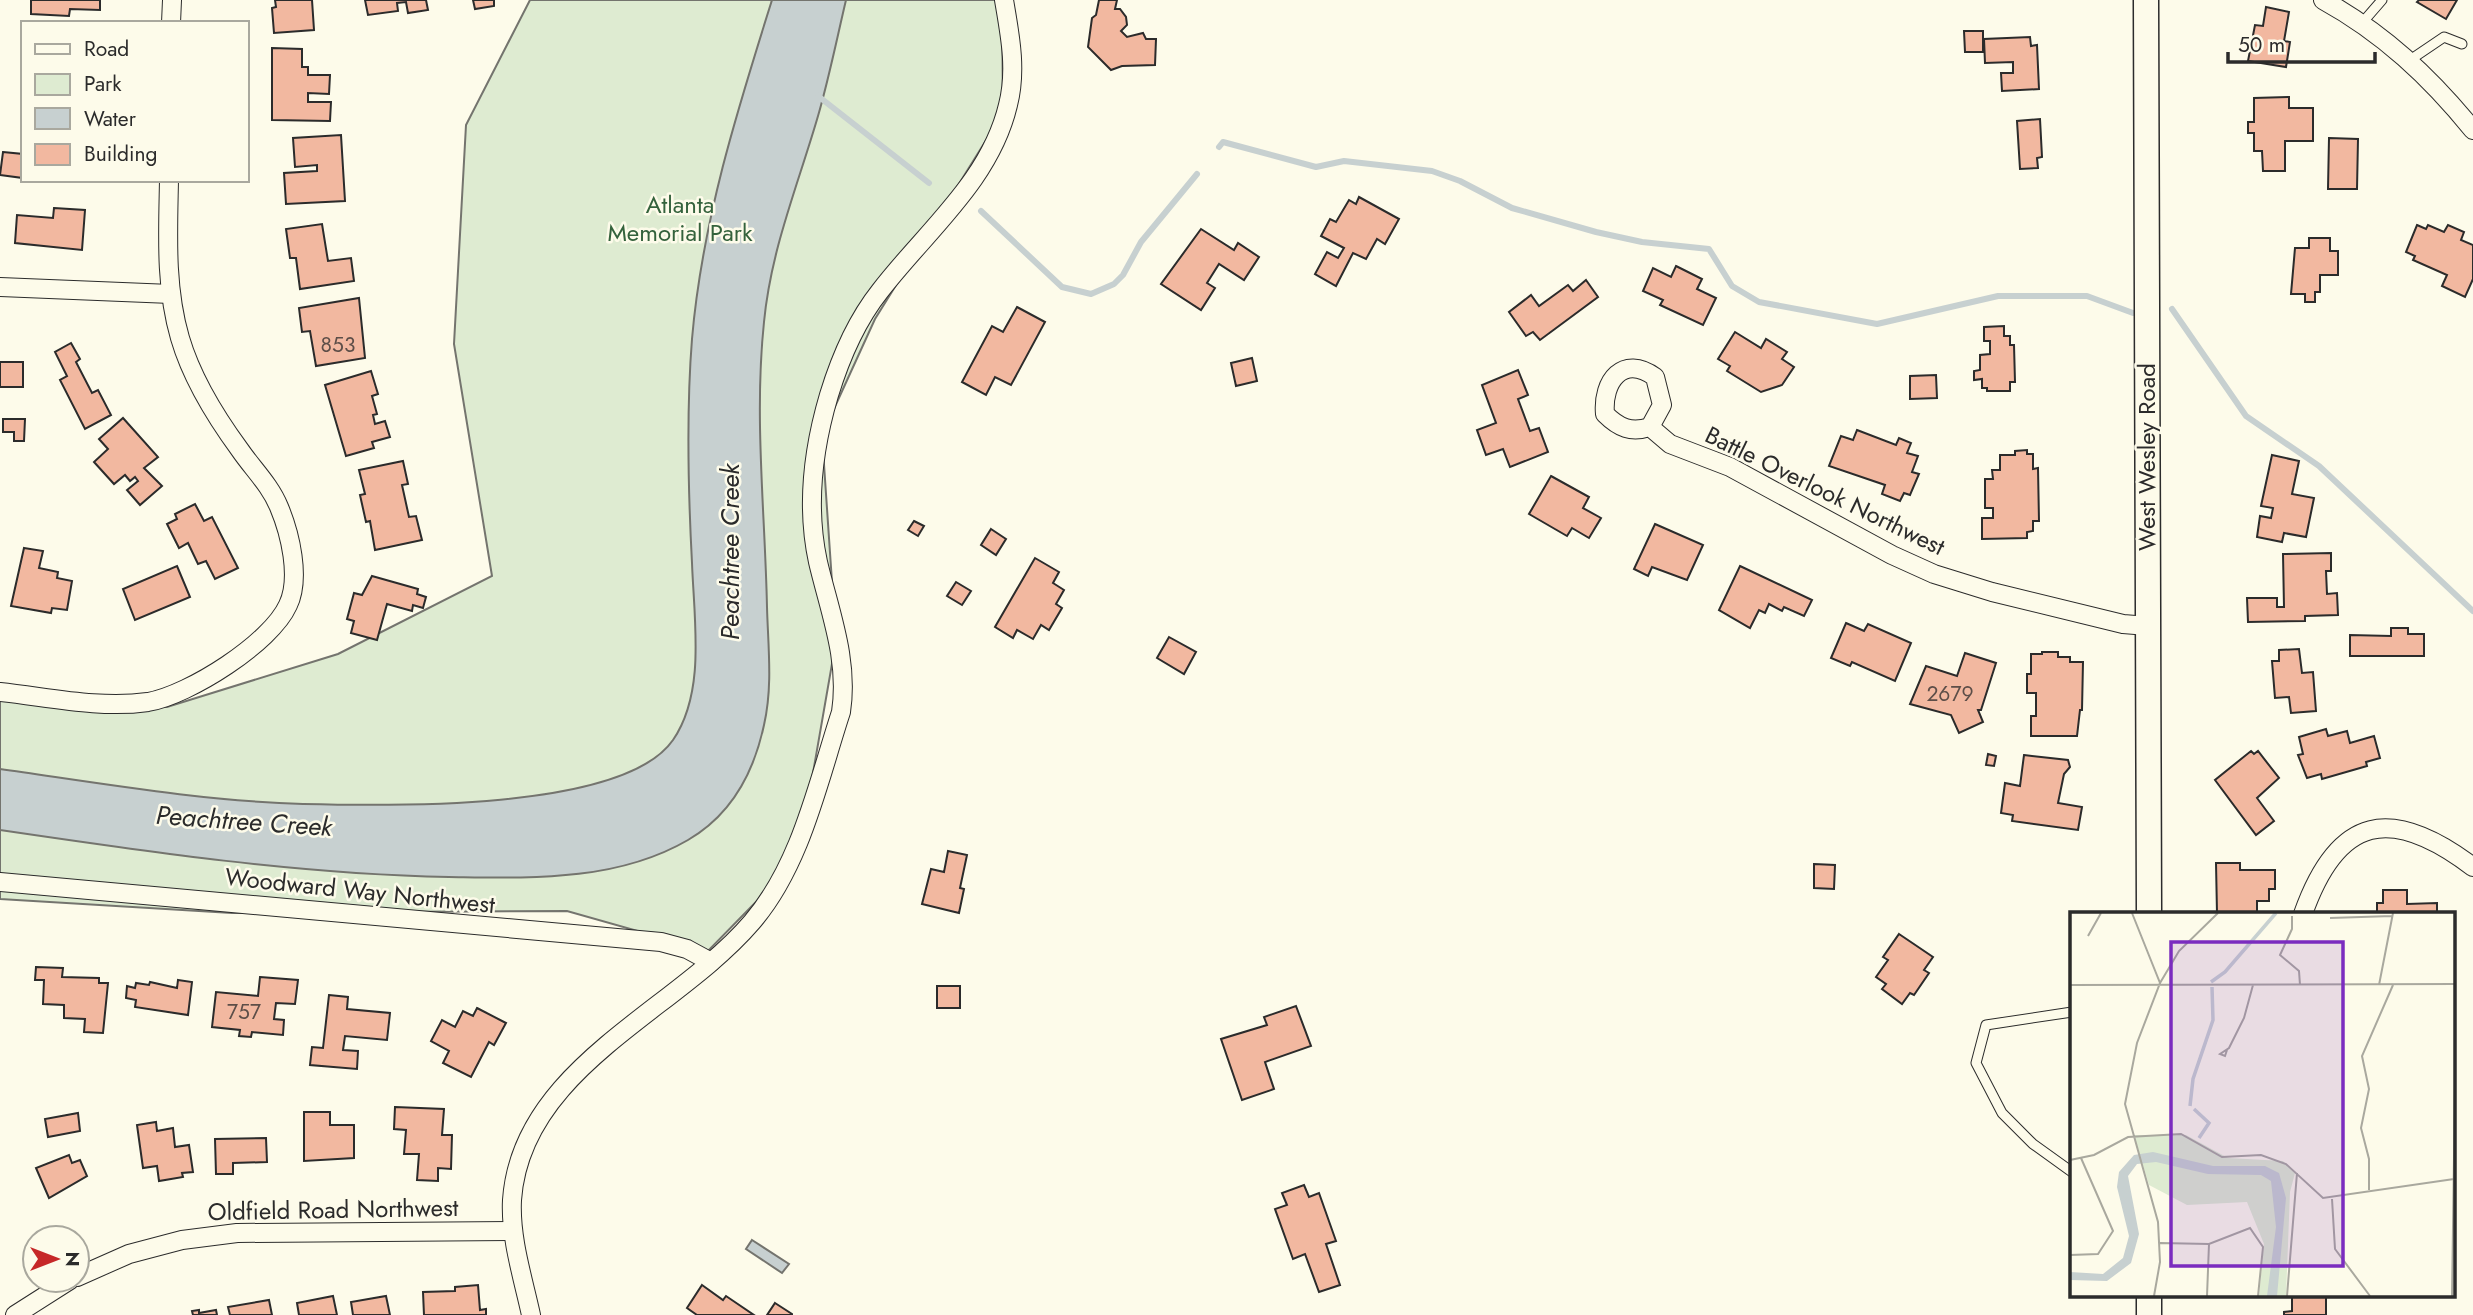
<svg xmlns="http://www.w3.org/2000/svg" width="2473" height="1315" font-family="Jost,sans-serif">
	<rect width="100%" height="100%" fill="#fdfbea"/>
	<path fill="#deebd1" stroke="#74746e" stroke-width="2" d="M530 0H1002L1003 113 875 319 822 435 836 641 798 859 708 951 567 911 232 913 0 899V694L167 707 338 654 492 576 454 344 466 125Z"/>
	<g fill="#c7d0d0" stroke="#74746e" stroke-width="2">
		<path d="M772 0H846C837 38 829 78 818 116 798 185 771 249 764 322 754 417 765 511 767 607 768 646 773 686 764 725 754 772 731 815 688 840 616 882 529 878 449 877 298 874 149 852 0 830V769C99 783 203 801 303 804 385 806 623 812 673 740 706 692 694 620 692 563 688 488 686 414 692 339 702 222 737 111 772 0Z"/>
		<path d="M752 1240 789 1264 782 1273 746 1249Z"/>
	</g>
	<g fill="none" stroke-linecap="round" stroke-linejoin="round">
		<g stroke="#c7d0d0" stroke-width="6">
			<path d="M818 96 929 183"/>
			<path d="M1219 147 1223 142 1316 167 1344 161 1432 171 1460 181 1512 208 1596 232 1642 242 1709 249 1732 286 1759 302 1877 324 1998 296H2087L2133 313"/>
			<path d="M981 211 1062 287 1091 294 1114 284 1123 275 1141 242 1197 174"/>
			<path d="M2172 309 2246 416 2319 466 2473 611"/>
		</g>
	</g>
	<g fill="#f2b8a0" stroke="#2b2b2b" stroke-width="2">
		<path d="M31 0H100V10L70 9 69 16 31 14Z"/>
		<path d="M275 0H312L314 30 274 33 272 8 276 7Z"/>
		<path d="M365 0H426L428 10 408 13 406 2 397 3 398 11 368 15Z"/>
		<path d="M473 0H494V6L475 9Z"/>
		<path d="M1099 0H1117L1115 9H1120L1126 17 1127 25 1121 31 1127 37 1143 33 1146 39H1156L1155 65 1122 66 1111 70 1088 47 1092 18 1096 15Z"/>
		<path d="M2419 0H2457L2446 19 2417 2Z"/>
		<path d="M2266 7 2289 12 2284 41 2290 42 2286 67 2248 61 2255 25 2263 26Z"/>
		<path d="M1964 31H1983V52H1965Z"/>
		<path d="M2030 37 2031 46 2037 45 2039 89 2002 91 2001 73H2013V62L1985 63 1984 39Z"/>
		<path d="M272 48 302 49V67H308V75H330L329 94 308 93V102H331L330 121 272 120Z"/>
		<path d="M2289 97V108H2313V141H2285V171H2263L2262 151H2254V133H2248V122H2254V98Z"/>
		<path d="M2040 119 2042 157 2037 158 2038 168 2020 169 2017 121Z"/>
		<path d="M341 135 345 201 286 204 284 173 317 171V165L295 167 293 138Z"/>
		<path d="M2329 138 2358 139 2357 189H2328Z"/>
		<path d="M3 152 23 154V178L0 175Z"/>
		<path d="M1359 197 1399 219 1385 244 1377 239 1366 259 1353 253 1336 286 1315 274 1327 252 1338 258 1344 248 1321 236 1330 219 1336 222 1349 200 1356 204Z"/>
		<path d="M54 208 85 210 82 250 15 243 17 215 53 218Z"/>
		<path d="M322 224 328 261 351 258 354 281 300 289 296 258H290L286 229Z"/>
		<path d="M2417 225 2426 229 2428 225 2444 232 2448 225 2464 232 2461 240 2473 245V279L2465 297 2442 286 2447 275 2413 260 2415 256 2406 252Z"/>
		<path d="M1201 229 1234 250 1238 243 1259 257 1244 280 1219 264 1207 283 1215 288 1201 310 1161 284Z"/>
		<path d="M2309 238H2330V251H2338V275H2320V292H2315V302H2305V294H2291L2295 248H2309Z"/>
		<path d="M1676 266 1702 279 1697 289 1716 298 1703 325 1660 305 1663 300 1643 291 1653 268 1671 277Z"/>
		<path d="M1586 280 1598 297 1540 340 1533 332 1526 336 1509 312 1531 295 1539 306 1568 285 1573 291Z"/>
		<path d="M359 298 365 358 316 366 310 331 302 332 299 308Z"/>
		<path d="M1017 307 1045 322 1011 385 995 377 986 395 962 382 992 326 1003 332Z"/>
		<path d="M2004 326V336H2010V345H2014L2015 382H2010V391H1987V388H1982V379L1974 380V371L1980 370V355L1990 354V341H1984V327Z"/>
		<path d="M1735 332 1761 348 1766 339 1787 352 1782 359 1794 367 1782 385 1761 392 1727 371 1730 366 1718 359Z"/>
		<path d="M71 343 80 359 76 362 92 393 98 390 111 415 85 429 60 380 67 376 55 352Z"/>
		<path d="M1252 358 1257 381 1236 386 1231 363Z"/>
		<rect x="0" y="362" width="23" height="25"/>
		<path d="M1518 370 1528 395 1518 399 1530 431 1539 428 1548 452 1510 467 1503 449 1486 455 1477 430 1496 423 1482 385Z"/>
		<path d="M371 371 378 394 372 396 377 414 373 415 375 424 385 421 390 437 372 442 374 448 346 456 325 385Z"/>
		<path d="M1936 375 1937 398 1910 399V376Z"/>
		<path d="M123 418 158 457 144 468 162 486 140 505 127 490 138 481 135 477 130 481 125 475 114 484 94 462 108 449 99 439Z"/>
		<path d="M3 419H25L24 441H14V432H3Z"/>
		<path d="M1857 430 1896 445 1899 438 1911 443 1907 453 1918 456 1912 472 1919 474 1910 495 1904 493 1900 501 1882 494 1885 485 1829 466 1841 436 1853 440Z"/>
		<path d="M2027 450V454H2033V469L2038 468 2039 521H2033V531L2027 532V538L1982 539V518H1993V508H1985V479H1993L1992 470H2000V455H2015V451Z"/>
		<path d="M2272 455 2299 461 2292 494 2314 498 2306 537 2284 533 2282 542 2257 537 2260 516 2271 518 2273 508 2261 506Z"/>
		<path d="M403 461 408 484 402 485 409 517 416 516 422 540 375 550 370 521 366 522 360 495 365 494 359 470Z"/>
		<path d="M1551 476 1589 497 1583 508 1601 518 1589 538 1572 528 1567 536 1529 514Z"/>
		<path d="M195 504 204 521 212 517 238 568 215 579 206 561 198 564 188 543 179 548 167 524 177 519 175 514Z"/>
		<path d="M914 521 924 526 918 536 908 530Z"/>
		<path d="M1655 524 1703 545 1687 580 1652 567 1648 576 1634 569Z"/>
		<path d="M991 529 1006 539 996 555 981 545Z"/>
		<path d="M24 548 43 551 39 568 58 572 57 578 72 581 67 610 52 608 51 613 11 606Z"/>
		<path d="M2331 553V571H2326L2327 594 2337 593 2338 615 2305 616V621L2248 622 2247 598H2277V607H2284L2283 554Z"/>
		<path d="M1035 558 1059 572 1053 583 1064 590 1056 604 1062 608 1049 630 1041 625 1033 639 1017 630 1013 638 995 627Z"/>
		<path d="M177 566 190 597 135 620 123 589Z"/>
		<path d="M1740 566 1812 600 1804 616 1784 607 1782 611 1769 604 1765 613 1759 610 1750 628 1719 610Z"/>
		<path d="M372 576 418 589 417 594 426 597 423 608 413 605 412 611 387 604 377 640 351 633 354 621 347 619 354 593 362 595Z"/>
		<path d="M956 582 971 591 962 605 947 596Z"/>
		<path d="M1846 623 1864 631 1868 624 1911 643 1895 681 1852 662 1850 666 1831 658Z"/>
		<path d="M2391 628H2408V634H2424V656H2350V635L2391 636Z"/>
		<path d="M1169 637 1196 652 1184 674 1157 658Z"/>
		<path d="M2299 649 2302 673 2313 672 2316 711 2291 713 2289 697 2275 698 2272 661H2279V650Z"/>
		<path d="M2042 652H2058V657H2070V662H2083L2082 710H2080L2077 736H2031V716H2036V693H2027V674H2031V654H2042Z"/>
		<path d="M1965 653 1996 663 1981 710H1978L1983 722 1959 733 1951 715 1910 704 1926 666 1957 676Z"/>
		<path d="M2326 729 2328 736 2347 731 2350 743 2374 736 2380 758 2366 762 2367 766 2322 779 2321 774 2307 778 2298 755 2303 754 2299 737Z"/>
		<path d="M2251 751 2254 754 2258 751 2279 778 2257 798 2274 821 2256 835 2215 780Z"/>
		<path d="M1988 754 1996 756 1994 766 1986 765Z"/>
		<path d="M2024 755 2068 760 2070 767 2064 774 2058 803 2082 807 2078 830 2012 821 2013 815 2001 813 2005 783 2020 786Z"/>
		<path d="M948 851 967 855 960 888 964 889 959 913 922 904 931 869 944 872Z"/>
		<path d="M2216 863H2240V870H2275V889H2269V901H2257V914L2217 913Z"/>
		<path d="M1814 864 1835 865 1834 889 1814 888Z"/>
		<path d="M2383 890H2407V904L2437 903V914H2372L2377 913V903H2383Z"/>
		<path d="M1899 934 1933 957 1924 970 1929 973 1914 995 1910 993 1902 1004 1882 989 1886 984 1876 977 1888 960 1883 957Z"/>
		<path d="M36 967 63 968 62 977 99 978V983H108L103 1033 84 1032 85 1019 64 1018V1005L43 1004 44 980H35Z"/>
		<path d="M260 977 298 980 295 1004 276 1003 274 1019 284 1020 283 1035 252 1032 251 1037 239 1036 240 1030 212 1027 216 992 258 996Z"/>
		<path d="M178 980 192 982 188 1015 135 1007 136 1000 126 998 127 986 135 988 136 983 149 985 150 982 177 988Z"/>
		<rect x="937" y="986" width="23" height="22"/>
		<path d="M329 995 348 997 347 1009 390 1013 387 1040 345 1036 343 1050 358 1051 357 1069 310 1065 312 1047 323 1048Z"/>
		<path d="M1296 1006 1311 1046 1265 1062 1274 1089 1242 1100 1221 1039 1267 1025 1264 1017Z"/>
		<path d="M477 1008 506 1023 494 1045 489 1042 471 1077 443 1063 449 1051 431 1041 442 1020 455 1027 463 1011 473 1016Z"/>
		<path d="M395 1107 444 1109 442 1135H452L451 1169 438 1168V1181L417 1180 419 1154H404L406 1130 394 1129Z"/>
		<path d="M304 1112H330V1125H354V1158L304 1161Z"/>
		<path d="M78 1113 80 1131 48 1137 45 1119Z"/>
		<path d="M156 1122 157 1131 173 1128 175 1147 189 1145 193 1172 182 1173 183 1177 159 1181 157 1166 143 1168 137 1125Z"/>
		<path d="M266 1138 267 1162 233 1163V1174H216L215 1139Z"/>
		<path d="M69 1155 72 1163 80 1160 87 1176 49 1198 36 1168Z"/>
		<path d="M1304 1185 1309 1197 1319 1193 1336 1241 1326 1244 1340 1285 1319 1292 1305 1254 1293 1259 1275 1209 1287 1205 1282 1193Z"/>
		<path d="M478 1285 480 1310 486 1309V1315H424L423 1292 455 1291V1287Z"/>
		<path d="M702 1285 723 1300 726 1296 754 1315H697L687 1308Z"/>
		<path d="M333 1296 337 1315H299L297 1303Z"/>
		<path d="M386 1296 390 1315H353L351 1302Z"/>
		<path d="M2292 1296H2326V1315H2284V1312L2292 1311Z"/>
		<path d="M269 1300 272 1315H230L228 1307Z"/>
		<path d="M775 1303 792 1314V1315H767Z"/>
		<path d="M199 1310V1313L216 1310 217 1315H193L192 1311Z"/>
	</g>
	<g fill="none" stroke-linecap="round" stroke-linejoin="round">
		<defs>
			<g id="lane">
				<path d="M2362 23 2382 0"/>
				<path d="M2410 60 2444 37 2462 44"/>
				<path d="M2072 1012 1986 1025 1976 1063 2002 1113 2033 1144 2072 1172"/>
			</g>
			<g id="street">
				<path d="M2323 0C2383 33 2430 77 2473 130"/>
				<path d="M171 23 172 0"/>
				<path d="M0 287 171 294"/>
				<path d="M1650 427C1631 433 1619 428 1605 414 1602 381 1623 354 1655 377L1662 405 1650 427 1670 444 1730 467 1892 555 1934 574 1992 592 2123 624 2148 626"/>
				<path d="M0 692C48 697 99 709 148 702 189 695 271 643 288 605 301 578 290 533 279 507 270 485 253 469 240 450 215 416 192 379 180 338 165 287 168 233 169 180"/>
				<path d="M0 882 661 942 687 949 711 962"/>
				<path d="M2303 914C2338 815 2391 805 2473 867"/>
				<path d="M77 1277 129 1254 182 1240 237 1233 513 1231"/>
				<path d="M15 1315 70 1280"/>
				<path d="M531 1315C523 1278 510 1238 512 1200 521 1068 675 1012 752 922 801 865 818 782 841 712 849 660 830 613 818 562 806 507 813 449 829 395 840 359 857 320 880 291 926 231 990 181 1008 105 1017 70 1010 35 1004 0"/>
			</g>
			<g id="secondary">
				<path d="M2146 0 2149 914"/>
				<path d="M2149 1296V1315"/>
			</g>
		</defs>
		<use href="#lane" stroke="#2b2b2b" stroke-width="11"/>
		<use href="#street" stroke="#2b2b2b" stroke-width="20"/>
		<use href="#secondary" stroke="#2b2b2b" stroke-width="27"/>
		<use href="#lane" stroke="#fdfbea" stroke-width="9"/>
		<use href="#street" stroke="#fdfbea" stroke-width="18"/>
		<use href="#secondary" stroke="#fdfbea" stroke-width="24"/>
	</g>
	<g text-anchor="middle" stroke-width="5" stroke-linejoin="round" paint-order="stroke">
		<g font-size="21" fill="#5d4e48">
			<text x="338" y="352">853</text>
			<text x="1950" y="701">2679</text>
			<text x="244" y="1019">757</text>
		</g>
		<g font-size="24" fill="#34623c" stroke="#fdfbea">
			<text x="680" y="213">Atlanta<tspan x="680" dy="28">Memorial Park</tspan></text>
		</g>
		<g font-size="24" fill="#2b2b2b" stroke="#fdfbea">
			<text transform="translate(2147 457) rotate(-90)" y="8">West Wesley Road</text>
			<text transform="translate(1825 491) rotate(26)" y="8">Battle Overlook Northwest</text>
			<text transform="translate(360 891) rotate(6)" y="8">Woodward Way Northwest</text>
			<text transform="translate(333 1210) rotate(-1)" y="8">Oldfield Road Northwest</text>
		</g>
		<g font-size="26" font-style="italic" fill="#2b2b2b" stroke="#fdfbea">
			<text transform="translate(730 552) rotate(-90)" y="9">Peachtree Creek</text>
			<text transform="translate(244 821) rotate(4)" y="9">Peachtree Creek</text>
		</g>
	</g>
	<g transform="translate(2070 912)">
		<rect width="385" height="385" fill="#fdfbea"/>
		<path d="M64 223H116L158 246 213 249 225 261 220 280 216 384H189L194 332 177 290 117 293 79 273Z" fill="#deebd1"/>
		<path d="M83 240 143 254H195L209 261 216 286 207 384H197L206 315 201 269 191 263 138 262 86 250 67 252 58 264 69 322 61 351 37 369 0 368V360L33 362 53 346 59 324 47 275 49 260 64 243Z" fill="#c7d0d0"/>
		<path fill="none" stroke="#c7d0d0" stroke-width="3.5" d="M141 70 155 60 206 1M120 194 123 167 143 108 142 75M124 197 139 211 129 226"/>
		<path fill="none" stroke="#a9a89e" stroke-width="2" d="M62 1 90 71 67 131 55 192 88 310 90 350 84 384M222 4V17L210 43 229 59 230 73M260 6 322 4M18 24 31 1M90 71 109 39 148 1M0 73 385 72M309 73 323 1M157 138 155 144 150 142 159 136 174 106 183 73M0 248 24 243 58 225 111 222 152 245 191 243 216 252 253 286 384 267M299 278V247L291 216 299 177 292 144 323 73M262 287 265 337 300 384M90 331 139 332 180 316 193 335 188 384M0 343 28 342 43 319 11 246M137 384 139 332M217 384 227 261M382 384 385 175"/>
		<path fill="#7b2cbf" fill-opacity="0.15" stroke="#7b2cbf" stroke-width="3.5" d="M101 30H273V354H101Z"/>
		<rect width="385" height="385" fill="none" stroke="#2b2b2b" stroke-width="3.5"/>
	</g>
	<rect x="21" y="21" width="228" height="161" fill="#fdfbea" stroke="#a9a89e" stroke-width="2"/>
	<rect x="35" y="44" width="35" height="10" fill="#fdfbea" stroke="#a9a89e" stroke-width="2"/>
	<text x="84" y="56" font-size="21" fill="#2b2b2b">Road</text>
	<rect x="35" y="74" width="35" height="21" fill="#deebd1" stroke="#a9a89e" stroke-width="2"/>
	<text x="84" y="91" font-size="21" fill="#2b2b2b">Park</text>
	<rect x="35" y="108" width="35" height="21" fill="#c7d0d0" stroke="#a9a89e" stroke-width="2"/>
	<text x="84" y="126" font-size="21" fill="#2b2b2b">Water</text>
	<rect x="35" y="144" width="35" height="21" fill="#f2b8a0" stroke="#a9a89e" stroke-width="2"/>
	<text x="84" y="161" font-size="21" fill="#2b2b2b">Building</text>
	<g transform="translate(56 1259) rotate(90)"><circle r="33" fill="#fdfbea" stroke="#a9a89e" stroke-width="2"/>
	<path d="M0-5L12 26L0 18L-12 26Z" fill="#c62828"/>
	<text y="-10" font-size="19" font-weight="bold" text-anchor="middle" fill="#2b2b2b">N</text>
	</g>
	<path d="M2228 52v10h147v-10" fill="none" stroke="#2b2b2b" stroke-width="3.5"/>
	<text x="2238" y="52" font-size="21" fill="#2b2b2b" stroke="#fdfbea" stroke-width="5" paint-order="stroke">50 m</text>
</svg>
